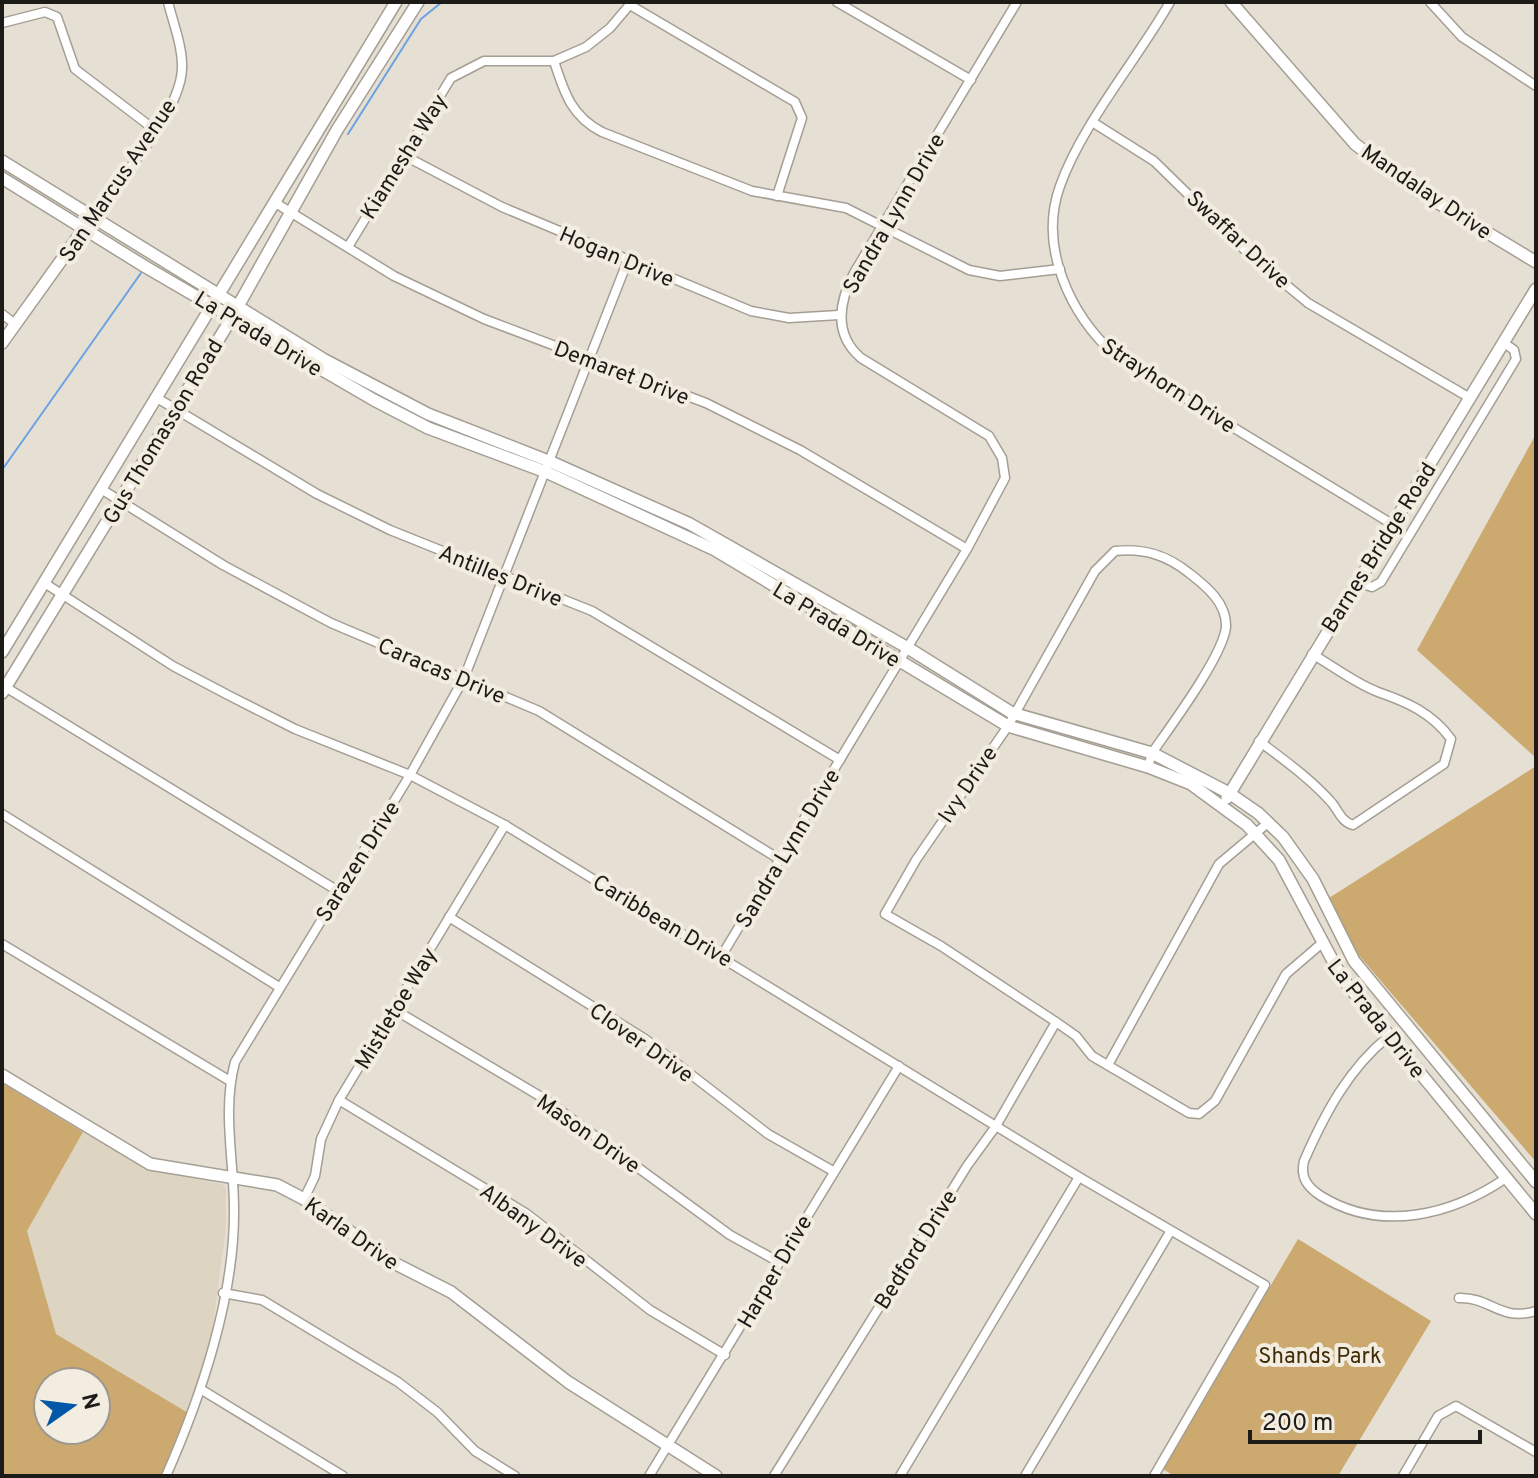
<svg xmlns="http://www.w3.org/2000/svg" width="1538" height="1478" font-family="Overpass,sans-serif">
	<rect width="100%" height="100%" fill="#e6dfd4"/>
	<path fill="#ded4c2" d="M83 1132 152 1171 222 1184 226 1188V1228L210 1347 190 1414 56 1334 27 1231Z"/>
	<g fill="#cba96f" fill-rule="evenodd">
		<path d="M1536 434V758L1417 650Z"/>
		<path d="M1536 766V1162L1356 952 1329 898Z"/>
		<path d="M2 1083 83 1132 27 1231 56 1334 190 1414 161 1476H2ZM48 1382H96V1430H48Z"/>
		<path d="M1298 1239 1431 1321 1338 1476H1174L1163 1469Z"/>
	</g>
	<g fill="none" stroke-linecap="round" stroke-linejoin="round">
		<g stroke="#6aa2e4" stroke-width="2">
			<path d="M348 134 421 19 442 2"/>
			<path d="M2 470 141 273"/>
		</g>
		<defs>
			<g id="street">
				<path d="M837 2 971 80"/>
				<path d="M1170 2C1137 60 1082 124 1060 186 1038 247 1070 315 1116 356L1392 524"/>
				<path d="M1430 2 1462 37 1536 86"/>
				<path d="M630 5 795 102 802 118 777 196"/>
				<path d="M2 23 45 12 57 17 75 69 155 130"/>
				<path d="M554 61C564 92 571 116 602 132L752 191 846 208 969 270 1000 276 1060 269"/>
				<path d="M1094 123 1154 161 1249 254 1308 303 1470 398"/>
				<path d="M405 156 502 207 751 311 789 318 839 315"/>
				<path d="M274 202 394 276 484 319 706 403 800 450 967 549"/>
				<path d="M93 216C119 179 180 114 182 69 183 47 173 23 168 2"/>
				<path d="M348 247 451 78 484 61H554L586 47 610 28 632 2"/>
				<path d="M2 314 15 324"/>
				<path d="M157 398 317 494 390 530 592 611 840 760"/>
				<path d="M101 489 223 565 331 623 539 711 779 859"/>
				<path d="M1357 582 1372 587 1381 582 1516 359 1514 350 1504 343"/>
				<path d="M46 584 173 666 228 695 295 729 410 775 505 825 1079 1177 1265 1285 1154 1476"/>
				<path d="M2 685 338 891"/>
				<path d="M1259 741C1284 760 1311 779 1332 803 1339 812 1342 822 1353 825L1444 764 1451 739C1432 713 1407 702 1378 692 1356 684 1333 666 1312 654"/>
				<path d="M1148 767 1152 753C1170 727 1223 656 1226 627 1227 603 1206 586 1189 573 1167 555 1144 548 1115 551L1095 571 1008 726 916 860 885 914 941 946 1056 1022 1076 1036 1092 1056 1189 1113 1199 1114 1215 1101 1286 974 1321 944"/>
				<path d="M2 814 279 987"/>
				<path d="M449 917 645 1039 768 1134 833 1171"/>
				<path d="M2 944 230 1081"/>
				<path d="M722 955 967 549 1005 478 1002 458 989 436 861 358C833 334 839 302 854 273L1017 2"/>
				<path d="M395 1010 543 1098 730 1235 779 1262"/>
				<path d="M1389 1036C1349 1068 1325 1113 1304 1161 1300 1177 1307 1187 1321 1196 1381 1233 1452 1215 1506 1178"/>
				<path d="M1108 1065 1219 864 1269 822"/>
				<path d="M339 1100 527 1214 650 1310 725 1355"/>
				<path d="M304 1199 315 1176 321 1139 339 1100 505 825"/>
				<path d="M223 1293 262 1300 398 1382 437 1412 475 1451 515 1476"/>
				<path d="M1459 1298C1491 1297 1500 1322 1536 1311"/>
				<path d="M202 1390 343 1476"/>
				<path d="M166 1476C201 1397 235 1296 234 1209 234 1159 222 1111 235 1062L410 775 464 678 628 260"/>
				<path d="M649 1476 899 1066"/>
				<path d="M774 1476 967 1166 996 1126 1056 1022"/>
				<path d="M900 1476 1079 1177"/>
				<path d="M1025 1476 1170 1232"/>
				<path d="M1403 1476 1438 1416 1456 1406 1536 1452"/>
			</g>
			<g id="secondary">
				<path d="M1231 2 1355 144 1415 189 1536 262"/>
				<path d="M2 161 323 359 428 414 551 462 690 524 908 648 1012 713 1152 753 1229 793 1258 813 1283 837 1313 879 1354 961 1536 1182"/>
				<path d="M2 178 144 266 374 400 428 428 546 472 715 550 1008 726 1148 767 1191 784 1247 825 1279 860 1342 978 1536 1214"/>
				<path d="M2 343 88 223"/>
				<path d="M2 652 396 2"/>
				<path d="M2 693 228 324 337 130 418 2"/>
				<path d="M1227 798 1536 289"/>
				<path d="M2 1075 150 1164 277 1185 304 1199 394 1263 451 1292 568 1382 716 1476"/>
			</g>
		</defs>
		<use href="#street" stroke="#a59e94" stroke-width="11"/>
		<use href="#secondary" stroke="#a59e94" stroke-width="14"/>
		<use href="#street" stroke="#fff" stroke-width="8"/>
		<use href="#secondary" stroke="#fff" stroke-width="11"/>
	</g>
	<g text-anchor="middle" stroke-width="8" stroke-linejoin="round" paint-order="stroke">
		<g font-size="22" fill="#1d1b17" stroke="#f3ece1">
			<text transform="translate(403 156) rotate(-58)" y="8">Kiamesha Way</text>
			<text transform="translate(117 180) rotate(-56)" y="8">San Marcus Avenue</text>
			<text transform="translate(1427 191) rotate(34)" y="8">Mandalay Drive</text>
			<text transform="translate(893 213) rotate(-60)" y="8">Sandra Lynn Drive</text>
			<text transform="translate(1239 239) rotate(43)" y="8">Swaffar Drive</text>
			<text transform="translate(617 256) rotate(23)" y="8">Hogan Drive</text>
			<text transform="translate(259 333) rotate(31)" y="8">La Prada Drive</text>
			<text transform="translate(622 372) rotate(21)" y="8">Demaret Drive</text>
			<text transform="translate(1169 385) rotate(33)" y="8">Strayhorn Drive</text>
			<text transform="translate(162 431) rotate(-59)" y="8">Gus Thomasson Road</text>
			<text transform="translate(1378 547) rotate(-58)" y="8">Barnes Bridge Road</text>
			<text transform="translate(501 575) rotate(22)" y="8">Antilles Drive</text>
			<text transform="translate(837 624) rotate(31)" y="8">La Prada Drive</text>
			<text transform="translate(442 670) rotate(23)" y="8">Caracas Drive</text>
			<text transform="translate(967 784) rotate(-56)" y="8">Ivy Drive</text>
			<text transform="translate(787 848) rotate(-59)" y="8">Sandra Lynn Drive</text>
			<text transform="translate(357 861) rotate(-58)" y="8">Sarazen Drive</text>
			<text transform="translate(663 920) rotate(31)" y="8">Caribbean Drive</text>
			<text transform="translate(395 1008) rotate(-59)" y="8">Mistletoe Way</text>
			<text transform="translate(1377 1018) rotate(52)" y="8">La Prada Drive</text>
			<text transform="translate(642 1042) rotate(35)" y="8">Clover Drive</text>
			<text transform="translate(589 1133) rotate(35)" y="8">Mason Drive</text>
			<text transform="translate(534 1225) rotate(36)" y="8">Albany Drive</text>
			<text transform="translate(352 1233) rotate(35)" y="8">Karla Drive</text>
			<text transform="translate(915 1249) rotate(-58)" y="8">Bedford Drive</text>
			<text transform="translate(774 1271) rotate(-60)" y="8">Harper Drive</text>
		</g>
		<g font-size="22" fill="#402d07" stroke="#f3ece1">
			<text x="1320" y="1363">Shands Park</text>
		</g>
	</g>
	<rect width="1538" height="1478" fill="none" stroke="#1d1b17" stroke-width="8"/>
	<g transform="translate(72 1406) rotate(76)"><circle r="38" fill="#f3ece1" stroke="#9d9890" stroke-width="2"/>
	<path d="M0-6L14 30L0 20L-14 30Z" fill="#0258a6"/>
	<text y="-12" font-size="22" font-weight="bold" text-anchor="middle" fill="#1d1b17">N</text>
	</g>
	<path d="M1250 1430v12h230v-12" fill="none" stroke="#1d1b17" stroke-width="4"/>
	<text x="1262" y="1430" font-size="24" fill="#1d1b17" stroke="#f3ece1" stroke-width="6" paint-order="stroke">200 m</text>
</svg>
